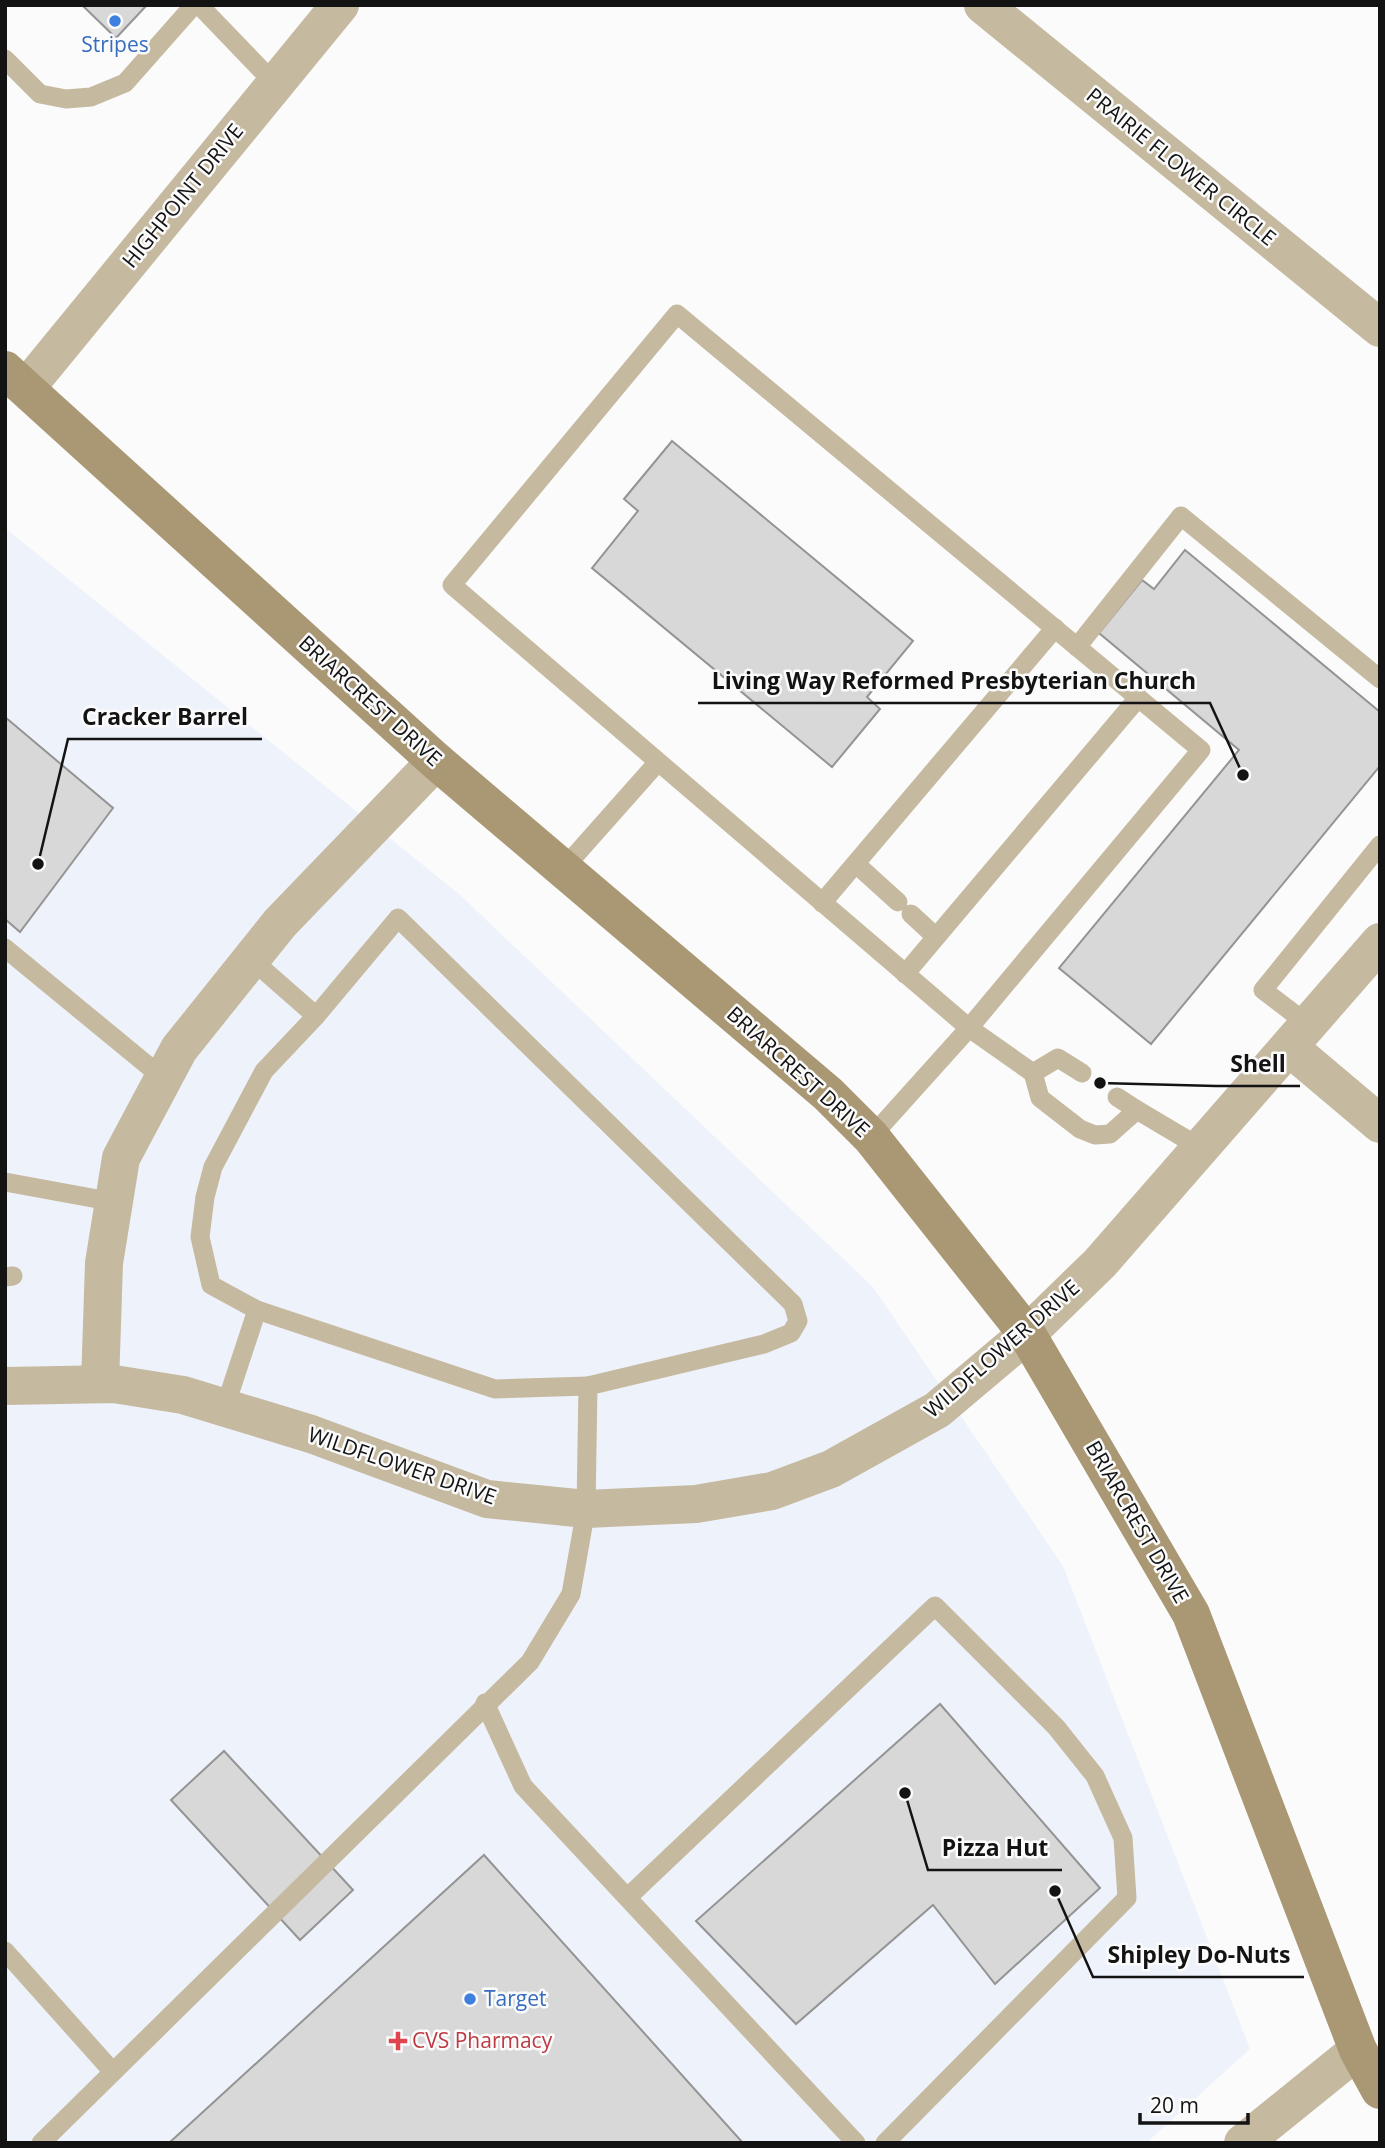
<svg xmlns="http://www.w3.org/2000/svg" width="1385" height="2148" font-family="'Open Sans',sans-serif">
	<rect width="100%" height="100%" fill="#fbfbfc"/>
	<path fill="#eef2fa" d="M5 528 459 894 873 1287 1063 1566 1250 2049 1146 2143H5Z"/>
	<g fill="#d9d8d9" stroke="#949495" stroke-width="2">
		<path d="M82 5H147L116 38Z"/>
		<path d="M672 441 913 641 867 697 880 709 832 767 592 568 638 511 624 499Z"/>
		<path d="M1185 550 1380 712V766L1151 1044 1059 968 1239 750 1099 633 1142 580 1154 589Z"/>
		<path d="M5 717 113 808 20 932 5 919Z"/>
		<path d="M940 1704 1100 1888 995 1984 933 1905 796 2024 696 1921Z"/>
		<path d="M224 1751 353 1890 300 1940 171 1800Z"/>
		<path d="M484 1855 743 2143H169Z"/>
	</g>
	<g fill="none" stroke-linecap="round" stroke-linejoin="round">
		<g stroke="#c5b9a0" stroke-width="19">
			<path d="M199 5 275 84"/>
			<path d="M5 59 40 94 66 99 91 97 125 83 194 5"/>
			<path d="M1077 647 1181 516 1380 679"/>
			<path d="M856 864 898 902"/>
			<path d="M563 869 658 762"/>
			<path d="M822 903 1055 628"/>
			<path d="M911 914 936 937"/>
			<path d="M5 948 163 1078"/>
			<path d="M905 974 1138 698"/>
			<path d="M1309 1025 1263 990 1380 845"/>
			<path d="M1033 1073 1058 1058 1082 1073"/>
			<path d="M1117 1097 1137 1110"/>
			<path d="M871 1137 969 1028 1201 750 677 314 452 585 969 1028 1033 1073 1040 1098 1080 1129 1095 1135 1110 1134 1137 1110 1201 1148"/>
			<path d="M5 1182 114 1202"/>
			<path d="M5 1277 13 1276"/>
			<path d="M257 1310 495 1389 588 1386"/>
			<path d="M225 1407 257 1310 211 1285 200 1237 205 1197 213 1167 264 1071 316 1016"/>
			<path d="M485 1703 523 1786 856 2143"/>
			<path d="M628 1897 935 1606 1056 1727 1095 1776 1123 1838 1127 1898 885 2143"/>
			<path d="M5 1951 113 2072"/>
			<path d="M41 2143 530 1662 571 1594 586 1509 588 1386 764 1344 791 1333 798 1321 793 1304 398 918 316 1016 251 959"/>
		</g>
		<g stroke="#c5b9a0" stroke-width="38">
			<path d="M983 5 1380 328"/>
			<path d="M27 387 340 5"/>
			<path d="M1290 1048 1380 1124"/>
			<path d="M100 1384 104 1263 121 1158 179 1049 280 923 436 761"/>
			<path d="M5 1386 114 1384 183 1395 311 1434 487 1499 586 1509 696 1504 772 1491 831 1469 937 1410 1027 1334 1100 1263 1380 942"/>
			<path d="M1243 2143 1358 2050"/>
		</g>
		<path stroke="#a99873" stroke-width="38" d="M5 370 436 761 828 1094 871 1137 1027 1334 1191 1614 1358 2050 1380 2090"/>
	</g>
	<g fill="#3f7fe0" stroke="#fbfbfc" stroke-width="2.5">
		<circle cx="115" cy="21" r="7"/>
		<circle cx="470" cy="1999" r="7"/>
	</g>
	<path fill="#e0444e" stroke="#fbfbfc" stroke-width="2.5" d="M394.5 2030.5h7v7h7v7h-7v7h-7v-7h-7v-7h7z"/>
	<g text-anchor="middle" stroke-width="5" stroke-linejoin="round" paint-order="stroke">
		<g font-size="21" fill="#366cbe" stroke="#fbfbfc">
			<text x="115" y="52">Stripes</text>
			<text x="484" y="2006" text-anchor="start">Target</text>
		</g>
		<g font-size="21" fill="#131314" stroke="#fbfbfc">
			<text transform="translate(1181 167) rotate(39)" y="7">PRAIRIE FLOWER CIRCLE</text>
			<text transform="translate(183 196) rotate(-51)" y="7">HIGHPOINT DRIVE</text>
			<text transform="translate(370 701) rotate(42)" y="7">BRIARCREST DRIVE</text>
			<text transform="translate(798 1072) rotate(42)" y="7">BRIARCREST DRIVE</text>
			<text transform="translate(1002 1349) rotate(-41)" y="7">WILDFLOWER DRIVE</text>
			<text transform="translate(402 1466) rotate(19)" y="7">WILDFLOWER DRIVE</text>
			<text transform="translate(1137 1522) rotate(60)" y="7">BRIARCREST DRIVE</text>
		</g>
		<g font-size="21" fill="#be3a42" stroke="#fbfbfc" text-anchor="start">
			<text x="412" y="2048">CVS Pharmacy</text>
		</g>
	</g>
	<path fill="none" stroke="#131314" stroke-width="2.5" d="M1243 775L1210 703H698M38 864L68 739H262M1100 1083L1216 1086H1300M905 1793L928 1870H1062M1055 1891L1093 1977H1304"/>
	<g fill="#131314" stroke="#fbfbfc" stroke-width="2.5">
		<circle cx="1243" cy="775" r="7"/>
		<circle cx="38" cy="864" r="7"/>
		<circle cx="1100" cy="1083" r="7"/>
		<circle cx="905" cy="1793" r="7"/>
		<circle cx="1055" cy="1891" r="7"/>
	</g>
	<g font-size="23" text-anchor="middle" font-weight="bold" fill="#131314" stroke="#fbfbfc" stroke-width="5" stroke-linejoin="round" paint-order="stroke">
		<text x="954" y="689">Living Way Reformed Presbyterian Church</text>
		<text x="165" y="725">Cracker Barrel</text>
		<text x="1258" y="1072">Shell</text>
		<text x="995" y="1856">Pizza Hut</text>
		<text x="1199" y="1963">Shipley Do-Nuts</text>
	</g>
	<rect width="1385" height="2148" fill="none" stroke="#131314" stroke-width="14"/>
	<path d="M1140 2113v10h108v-10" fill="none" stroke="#131314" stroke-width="3.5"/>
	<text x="1150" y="2113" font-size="21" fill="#131314" stroke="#fbfbfc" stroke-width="5" paint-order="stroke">20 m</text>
</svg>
